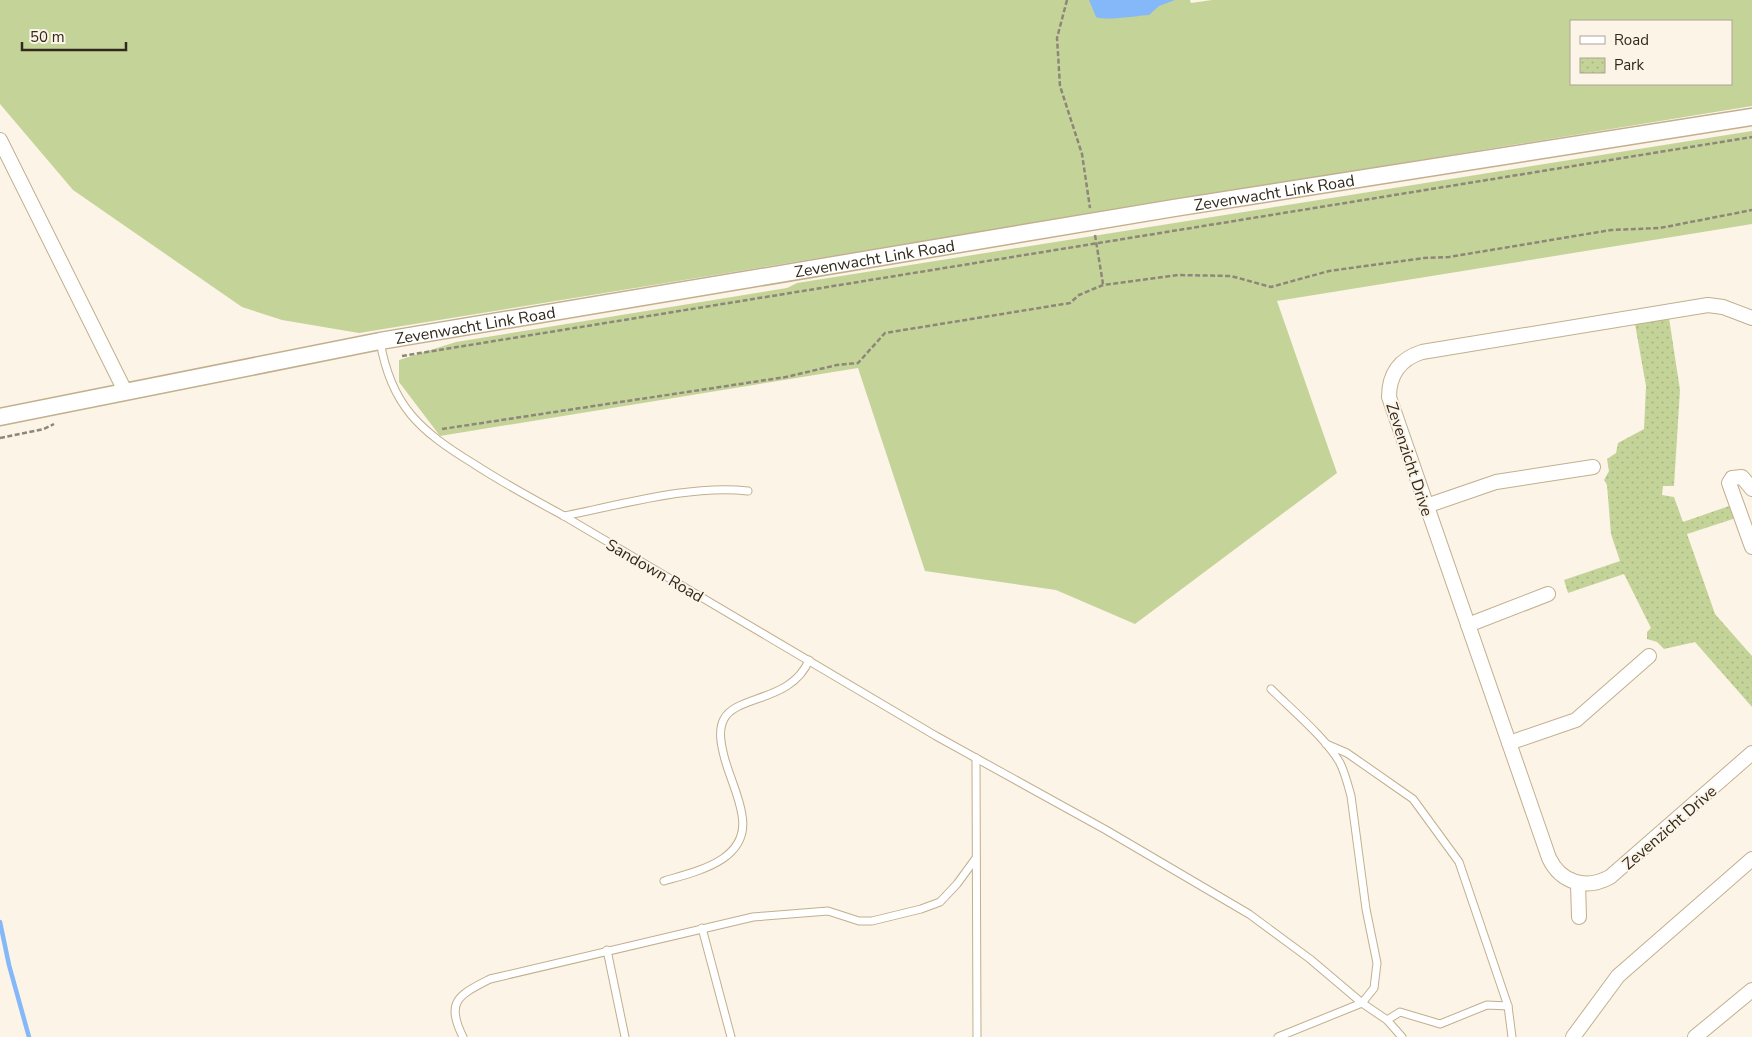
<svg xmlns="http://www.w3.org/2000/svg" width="1752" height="1037" font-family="'Nunito Sans',sans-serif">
	<defs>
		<pattern id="park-dots" width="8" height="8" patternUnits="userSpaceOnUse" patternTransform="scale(1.25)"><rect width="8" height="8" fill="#c4d499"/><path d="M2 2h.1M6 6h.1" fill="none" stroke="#a9b683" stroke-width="1.8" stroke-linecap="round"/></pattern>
	</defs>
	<rect width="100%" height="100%" fill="#fcf4e7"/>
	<g fill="#c4d499" fill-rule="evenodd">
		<path d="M0 0H1190L1191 3 1212 0H1752V106L359 333 282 320 242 307 73 190 0 104ZM1571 21H1731V84H1571Z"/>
		<path d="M1752 131V224L1277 301 1337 473 1135 624 1056 590 925 571 858 368 440 436 399 382V360L456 342 787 288 797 283Z"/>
	</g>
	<path fill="url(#park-dots)" d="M1669 318 1680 390 1674 486H1663L1662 495 1674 497 1683 522 1732 505 1736 518 1687 534 1715 614 1752 656V707L1695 642 1664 649 1657 642 1647 639V632L1651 628 1624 574 1568 593 1564 580 1620 561 1611 534 1607 485 1604 480 1609 471 1607 459 1616 453 1618 443 1644 429 1646 386 1635 324Z"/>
	<path fill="#85b8f9" d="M1089 0H1175L1159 6 1149 15C1136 16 1106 21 1096 17Z"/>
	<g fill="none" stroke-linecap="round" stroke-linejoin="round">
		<path stroke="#85b8f9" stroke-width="4.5" d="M0 922 9 965 29 1037"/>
		<defs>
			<g id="service">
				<path d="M380 341C391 406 420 431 474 464 503 483 533 499 564 516L936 736 1106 830 1249 914 1310 959 1362 1003 1387 1020 1402 1037"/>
				<path d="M564 516C620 505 692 484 748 491"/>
				<path d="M1271 689C1291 709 1327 739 1340 763 1345 773 1348 785 1351 796L1366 909 1377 963 1374 988 1362 1003 1278 1037"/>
				<path d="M1326 744 1347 753 1413 799 1459 862 1508 1006 1512 1037"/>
				<path d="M976 758 977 1037"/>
				<path d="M664 881C698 871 750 860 742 815 739 795 729 776 724 756 721 744 718 730 724 719 736 695 792 702 809 660"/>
				<path d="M702 928 731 1037"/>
				<path d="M607 950 625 1037"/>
				<path d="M1387 1020 1400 1012 1440 1024 1487 1005 1508 1006"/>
				<path d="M463 1037C445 1001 459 995 490 979L753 917 828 911 859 921H872L921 909 940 902 957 884 976 858"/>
			</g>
			<g id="minor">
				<path d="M0 140 125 391"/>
				<path d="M1752 318 1723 307 1708 305 1422 352C1400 359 1389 374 1389 397L1549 858C1561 883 1586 890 1610 877L1752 753"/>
				<path d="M1752 489 1742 477 1732 478 1729 483 1752 547"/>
				<path d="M1426 506 1496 482 1593 467"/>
				<path d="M1468 625 1548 594"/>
				<path d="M1509 743 1576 720 1649 656"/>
				<path d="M1578 883 1579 917"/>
				<path d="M1573 1037 1618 976 1752 859"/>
				<path d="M1695 1037 1752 990"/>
			</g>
			<g id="tertiary">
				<path id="s1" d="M0 417 380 341 1174 208 1752 117"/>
			</g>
		</defs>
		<use href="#service" stroke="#c2af8e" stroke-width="9"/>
		<use href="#minor" stroke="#c2af8e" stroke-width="16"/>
		<use href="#tertiary" stroke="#c2af8e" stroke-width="19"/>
		<g stroke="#8e8679" stroke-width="2.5" stroke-dasharray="5 2.5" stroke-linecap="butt">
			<path d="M1067 0 1057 38 1060 86 1082 154 1090 208"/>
			<path d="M1095 235 1103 284"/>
			<path d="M402 356 1752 137"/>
			<path d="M442 429 786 377 837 365 858 363 885 333 1070 303 1079 295 1103 285 1178 275 1231 276 1271 287 1329 271 1424 258 1449 257 1611 230 1660 228 1752 210"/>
			<path d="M0 438 44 429 54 424"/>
		</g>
		<use href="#service" stroke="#fff" stroke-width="7"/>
		<use href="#minor" stroke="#fff" stroke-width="14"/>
		<use href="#tertiary" stroke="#fff" stroke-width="16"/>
	</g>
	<g text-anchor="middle" stroke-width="4" stroke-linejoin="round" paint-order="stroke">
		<g font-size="16" fill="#31291c" stroke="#fcf4e7">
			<text dy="6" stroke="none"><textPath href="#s1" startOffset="1294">Zevenwacht Link Road</textPath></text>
			<text dy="6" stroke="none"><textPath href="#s1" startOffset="889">Zevenwacht Link Road</textPath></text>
			<text dy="6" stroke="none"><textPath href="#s1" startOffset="484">Zevenwacht Link Road</textPath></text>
			<text transform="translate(1410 459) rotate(72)" y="6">Zevenzicht Drive</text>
			<text transform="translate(655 570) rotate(30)" y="6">Sandown Road</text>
			<text transform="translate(1669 827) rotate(-41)" y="6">Zevenzicht Drive</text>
		</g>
	</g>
	<rect x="1570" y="20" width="162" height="65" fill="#fcf4e7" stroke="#aba396"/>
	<rect x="1580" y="36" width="25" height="8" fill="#ffffff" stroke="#aba396"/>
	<text x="1614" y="45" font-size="15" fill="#31291c">Road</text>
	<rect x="1580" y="58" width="25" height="15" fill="url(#park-dots)" stroke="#aba396"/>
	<text x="1614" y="70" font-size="15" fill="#31291c">Park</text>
	<path d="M22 42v8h104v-8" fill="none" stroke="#31291c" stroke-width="2.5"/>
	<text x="30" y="42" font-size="15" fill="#31291c" stroke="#fcf4e7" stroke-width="4" paint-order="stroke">50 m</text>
</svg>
